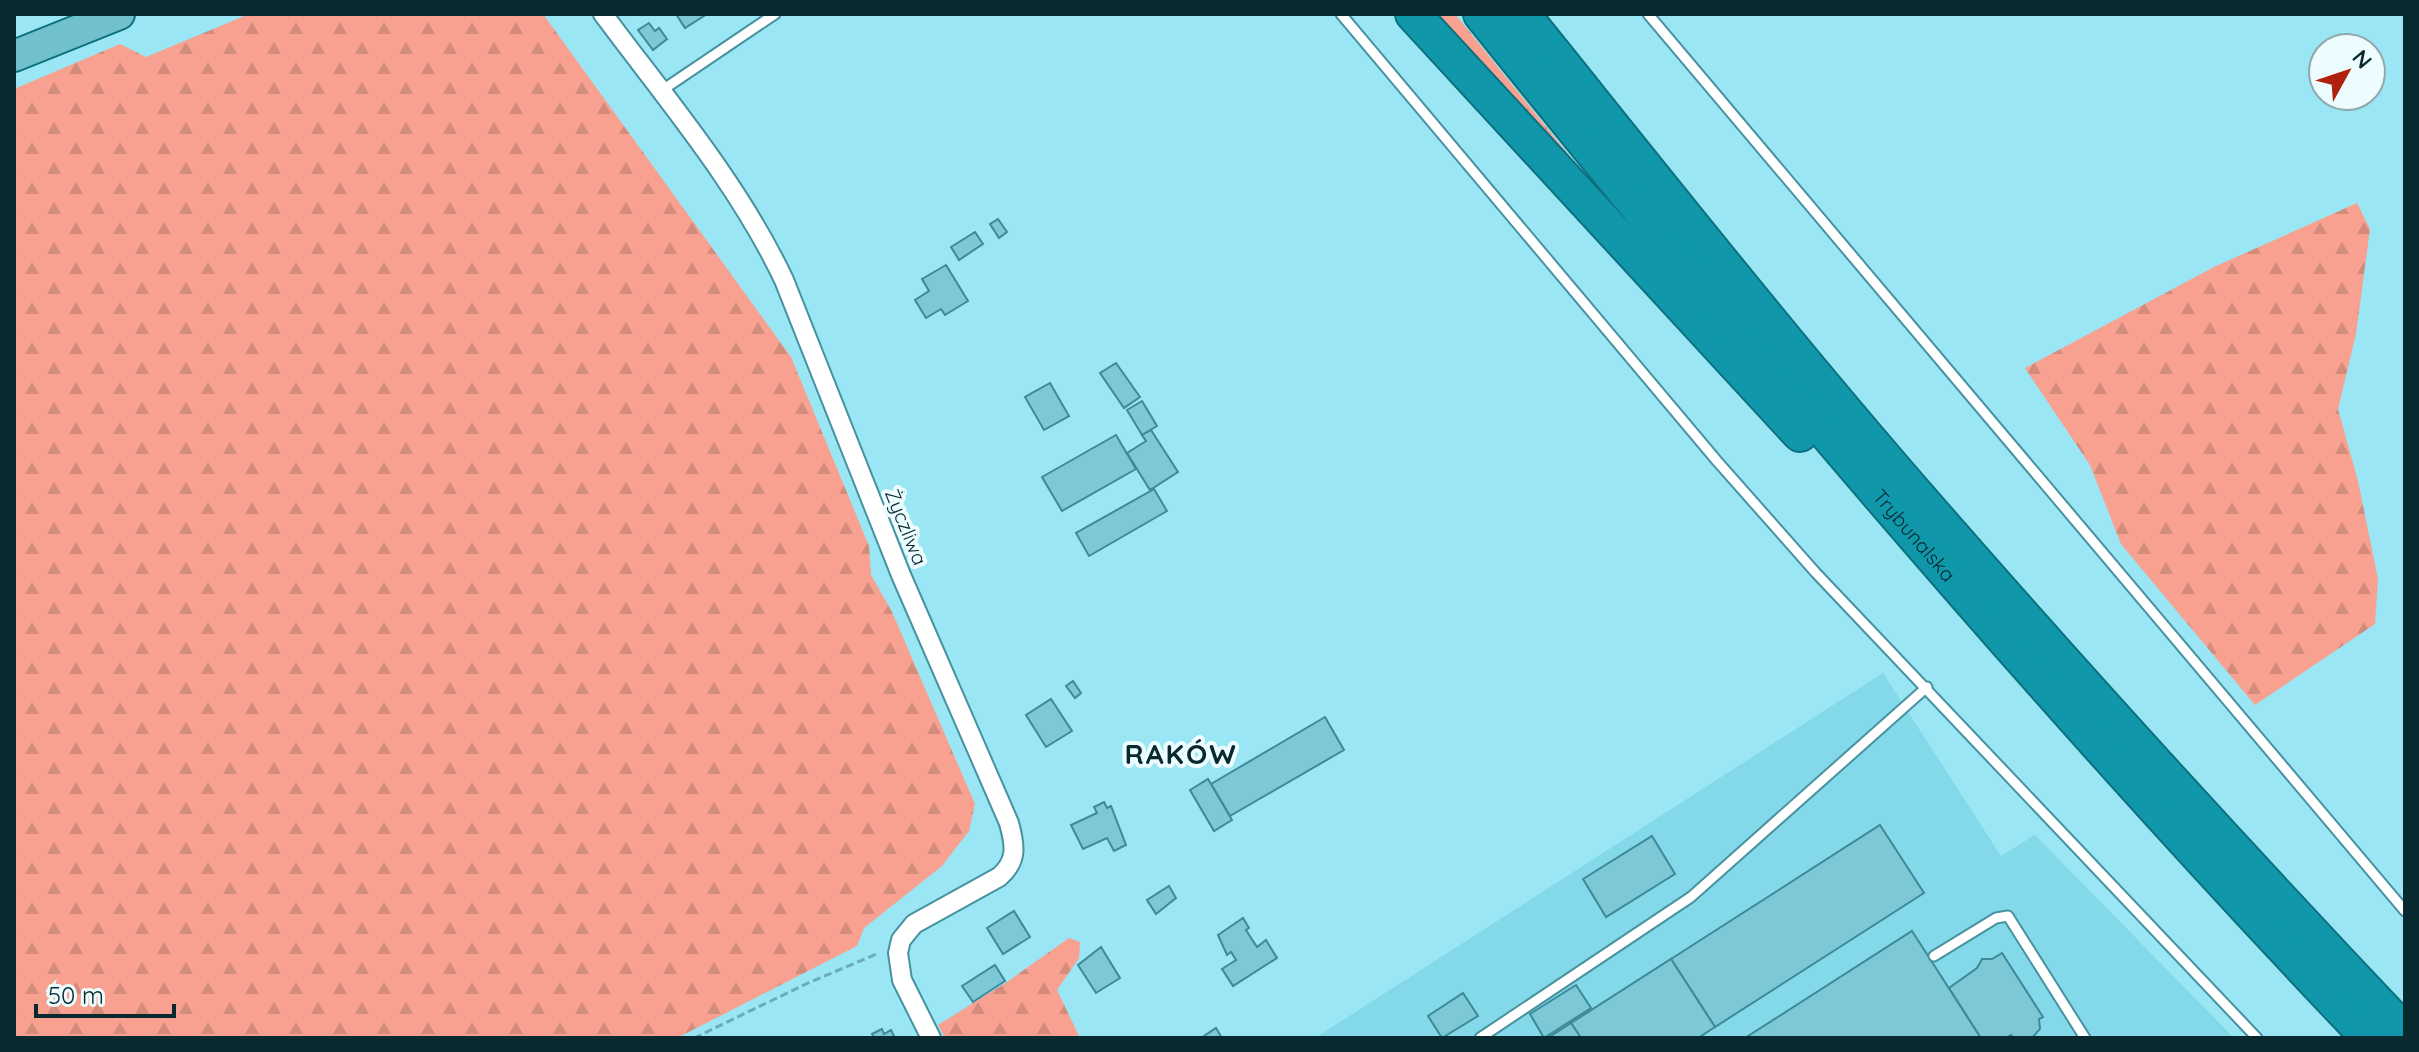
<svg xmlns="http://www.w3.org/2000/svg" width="2419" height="1052" font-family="Quicksand,sans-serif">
	<defs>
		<pattern id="grass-tufts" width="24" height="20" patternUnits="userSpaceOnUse" patternTransform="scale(2)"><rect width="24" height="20" fill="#f8a190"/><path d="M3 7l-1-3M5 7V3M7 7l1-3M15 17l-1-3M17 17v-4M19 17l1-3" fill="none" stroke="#d38b7c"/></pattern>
		<pattern id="forest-firs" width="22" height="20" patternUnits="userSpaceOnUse" patternTransform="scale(2)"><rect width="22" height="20" fill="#f8a190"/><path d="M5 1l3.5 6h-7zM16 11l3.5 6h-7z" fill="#d38b7c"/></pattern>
	</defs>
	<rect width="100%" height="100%" fill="#9ae6f5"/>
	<path fill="#83d9e9" d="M1883 673 2001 856 2035 835 2234 1038H1315Z"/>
	<path fill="url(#grass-tufts)" d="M1427 14H1455L1635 237Z"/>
	<g fill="url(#forest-firs)">
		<path d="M249 14H543L791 357 869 546 871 575 892 612 975 804 969 831 942 866 864 928 857 946 677 1038H14V89L120 44 146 57Z"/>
		<path d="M2357 203 2370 229 2356 334 2338 409 2358 481 2378 579 2375 624 2255 705 2121 544 2090 465 2025 368 2214 267Z"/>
		<path d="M1069 938 1080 942 1079 958 1057 990 1080 1038H945L938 1025 1007 982Z"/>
	</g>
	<g fill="#7dc8d6" stroke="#3d8997" stroke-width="2">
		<path d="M676 14H707L685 28Z"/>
		<path d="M649 23 655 31 659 28 667 39 653 50 638 30Z"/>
		<path d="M998 219 1007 232 999 238 990 224Z"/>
		<path d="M975 232 983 244 959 260 951 247Z"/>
		<path d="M946 265 968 301 945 315 941 309 926 318 915 300 929 291 922 279Z"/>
		<path d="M1116 363 1140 397 1124 408 1100 373Z"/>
		<path d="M1050 383 1069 416 1044 430 1025 397Z"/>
		<path d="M1142 401 1157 426 1142 435 1127 410Z"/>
		<path d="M1151 430 1178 472 1150 490 1127 453 1146 441 1142 435Z"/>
		<path d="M1116 435 1136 469 1062 511 1042 477Z"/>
		<path d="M1154 489 1167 511 1089 556 1076 533Z"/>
		<path d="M1073 681 1081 693 1075 698 1066 686Z"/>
		<path d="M1051 699 1072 731 1046 747 1026 715Z"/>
		<path d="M1325 717 1344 750 1230 816 1211 784Z"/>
		<path d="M1208 779 1232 820 1214 831 1190 790Z"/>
		<path d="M1104 802 1107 808 1111 806 1126 845 1114 851 1107 838 1083 849 1071 825 1097 813 1094 807Z"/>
		<path d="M1880 825 1924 893 1715 1027 1671 959Z"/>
		<path d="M1652 836 1675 874 1606 917 1583 879Z"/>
		<path d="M1169 886 1176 898 1156 914 1147 900Z"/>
		<path d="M1014 911 1030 937 1003 954 987 928Z"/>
		<path d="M1243 918 1249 928 1246 930 1257 947 1266 940 1277 958 1233 986 1222 969 1236 960 1231 952 1227 955 1218 935Z"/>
		<path d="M1912 931 1981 1038H1745Z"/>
		<path d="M1101 947 1120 978 1096 993 1078 965Z"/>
		<path d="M2002 953 2043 1017 2039 1019 2040 1029 2032 1038H2014L2011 1035 2006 1038H1981L1949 988 1977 968 1982 959H1992Z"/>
		<path d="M1671 959 1715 1027 1698 1038H1581L1571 1023Z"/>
		<path d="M995 965 1005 981 973 1002 962 986Z"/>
		<path d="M1576 985 1591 1008 1544 1038 1530 1014Z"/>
		<path d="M1463 993 1478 1016 1442 1038 1428 1016Z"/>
		<path d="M1571 1023 1581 1038H1548Z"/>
		<path d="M1216 1028 1222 1038H1201Z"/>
		<path d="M882 1029 884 1034 891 1030 895 1038H874L872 1034Z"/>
	</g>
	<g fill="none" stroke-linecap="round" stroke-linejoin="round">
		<defs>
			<g id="lane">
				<path d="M1341 14 1717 461 1816 573 2257 1038"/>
				<path d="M1648 14 2405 911"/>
				<path d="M661 91 775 14"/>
				<path d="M1934 956 1996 918 2008 916 2085 1038"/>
				<path d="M1480 1038 1691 897 1927 687"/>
			</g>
			<path id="street" d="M603 14C667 100 738 183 784 280L901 575 1009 823C1015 845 1018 861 999 877L914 924 901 940 898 953 902 980 931 1038"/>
			<path id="primary" d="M14 56 119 14"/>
			<g id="highway">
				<path d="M1413 14 1800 434"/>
				<path id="s1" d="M1481 14C1764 367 2057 711 2369 1038"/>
				<path d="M1522 14C1654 178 1787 347 1926 506 2082 685 2242 860 2405 1032"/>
			</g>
		</defs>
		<use href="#lane" stroke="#4792a0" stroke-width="13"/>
		<use href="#street" stroke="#4792a0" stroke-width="22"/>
		<use href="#primary" stroke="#0d707f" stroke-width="34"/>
		<use href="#highway" stroke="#0d707f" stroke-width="38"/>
		<path stroke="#6baab6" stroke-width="3" stroke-dasharray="8 4" stroke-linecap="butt" d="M694 1038 808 983 879 953"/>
		<use href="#lane" stroke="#fff" stroke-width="9"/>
		<use href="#street" stroke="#fff" stroke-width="18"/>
		<use href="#primary" stroke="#70c1cc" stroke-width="30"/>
		<use href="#highway" stroke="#1097aa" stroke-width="34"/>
	</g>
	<g text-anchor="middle" stroke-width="8" stroke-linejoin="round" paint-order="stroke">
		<g font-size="20" fill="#08292f" stroke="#edfcfe">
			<text transform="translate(906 527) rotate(68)" y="7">Życzliwa</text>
			<text dy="7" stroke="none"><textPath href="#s1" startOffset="678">Trybunalska</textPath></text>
		</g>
		<g font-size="28" font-weight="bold" letter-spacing="2" fill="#08292f" stroke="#edfcfe">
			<text x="1181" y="764">RAKÓW</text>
		</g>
	</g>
	<rect width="2419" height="1052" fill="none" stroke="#08292f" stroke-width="32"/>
	<g transform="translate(2347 72) rotate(50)"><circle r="38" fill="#edfcfe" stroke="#91a8ab" stroke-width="2"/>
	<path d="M0-6L14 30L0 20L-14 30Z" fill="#af210e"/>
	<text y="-12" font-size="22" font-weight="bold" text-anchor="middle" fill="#08292f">N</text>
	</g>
	<path d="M36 1004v12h138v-12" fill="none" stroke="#08292f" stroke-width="4"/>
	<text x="48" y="1004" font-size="24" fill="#08292f" stroke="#edfcfe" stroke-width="6" paint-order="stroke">50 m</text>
</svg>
